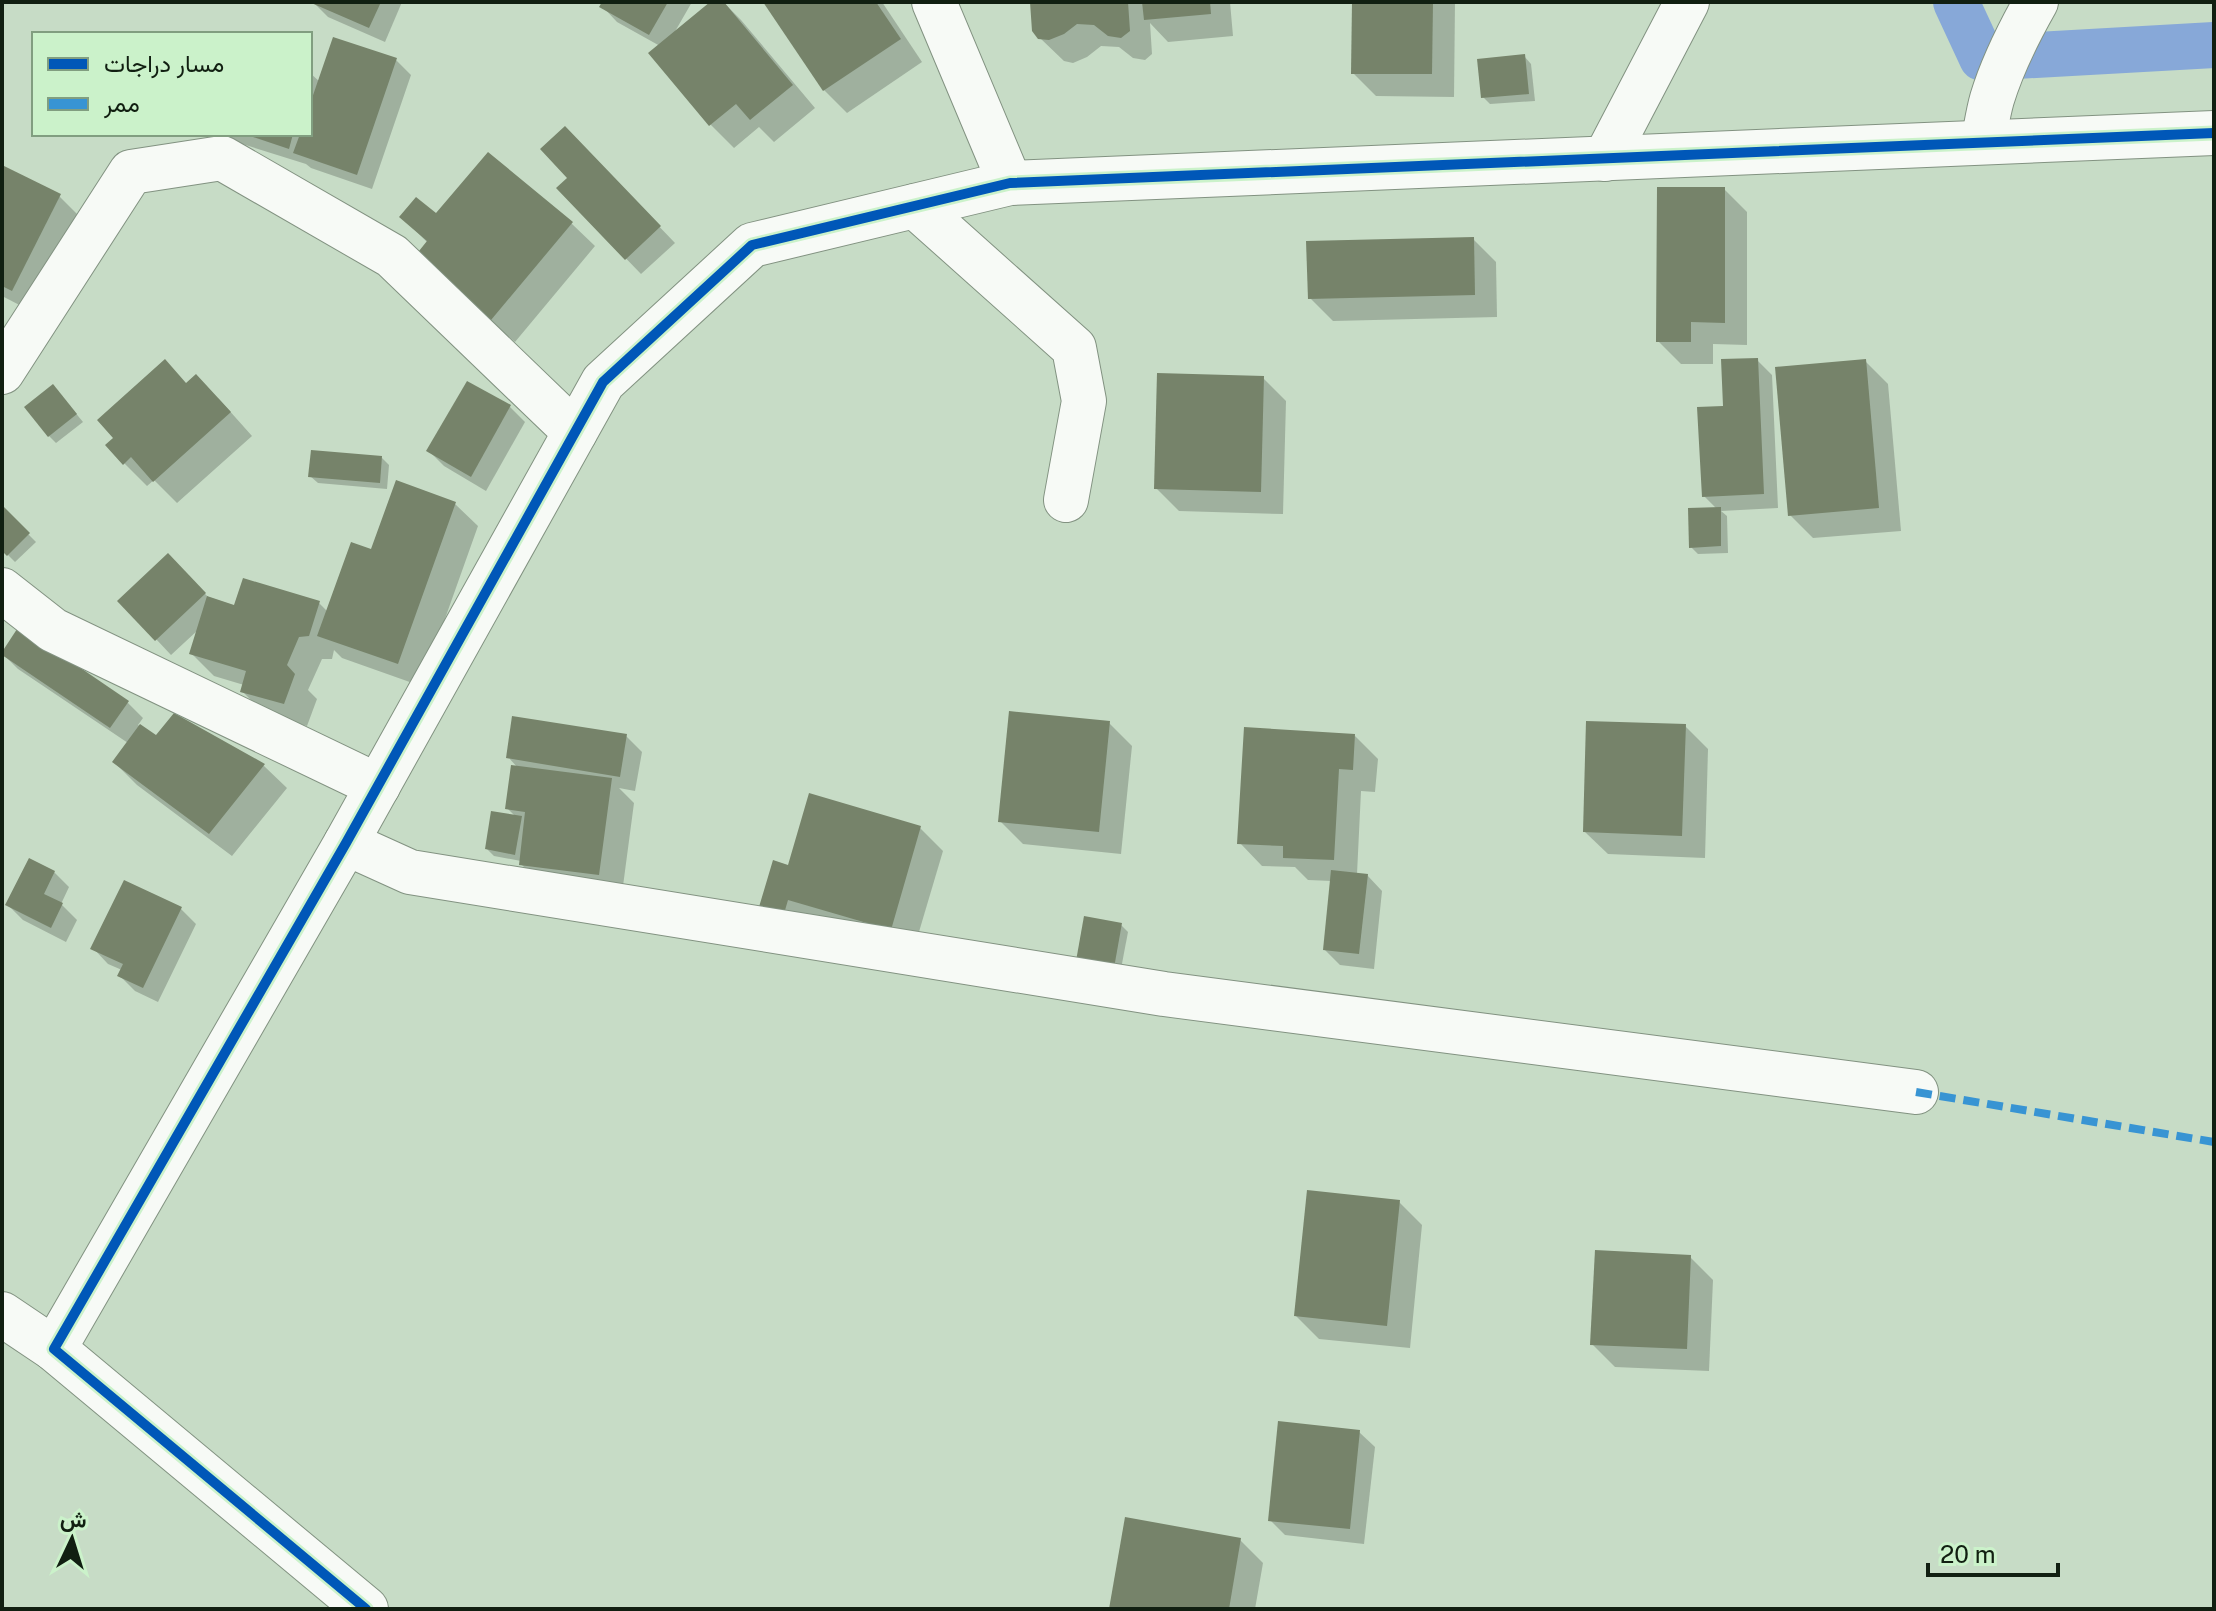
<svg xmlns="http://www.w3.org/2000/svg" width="2216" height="1611" font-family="'Public Sans',Vazirmatn,sans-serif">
	<rect width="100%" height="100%" fill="#c7dcc6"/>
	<g fill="#0003">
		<path d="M313 2H402L385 42 328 17Z"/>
		<path d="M604 2H692L673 35 713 2H723L741 20 815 108 774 142 759 127 734 148 711 125 651 53 660 46 617 22 602 6Z"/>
		<path d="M765 2H882L922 62 847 113 824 90Z"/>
		<path d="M1032 2H1230L1233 36 1168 42 1150 23 1152 54 1145 60 1133 58 1119 47 1101 46 1087 57 1073 63 1064 61 1040 38Z"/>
		<path d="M1354 2H1455L1454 97 1376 96 1353 73Z"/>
		<path d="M1524 56 1531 64 1535 101 1490 104 1483 97Z"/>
		<path d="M396 60 411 75 372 189 311 168 306 164 220 137 218 134H310V73L320 82Z"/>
		<path d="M580 144 675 243 641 274 559 189 570 178Z"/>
		<path d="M488 155 572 224 595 246 515 342 440 279 428 243 402 217 437 216Z"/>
		<path d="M2 167 59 196 82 219 35 313 2 296Z"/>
		<path d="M1724 189 1747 212V345L1713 344V364H1681L1658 341Z"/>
		<path d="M1473 239 1496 262 1497 317 1333 321 1310 298Z"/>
		<path d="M1757 360 1772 375 1778 508 1721 511 1727 516 1728 553 1698 554 1691 547 1717 509 1704 496 1725 408Z"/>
		<path d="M1865 361 1888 384 1901 531 1813 538 1790 515Z"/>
		<path d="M1263 378 1286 401 1283 514 1179 511 1156 488Z"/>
		<path d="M187 385 219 399 252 436 177 503 154 480 147 486 124 463Z"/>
		<path d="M60 394 83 422 56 443 49 436Z"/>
		<path d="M510 407 525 422 486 491 444 466 429 451Z"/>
		<path d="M382 458 389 465 387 489 318 483 310 476Z"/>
		<path d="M455 504 478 526 421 686 342 658 334 650 332 659H322L308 690 317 699 307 726 265 714 242 691 244 685 214 676 191 653 198 630 171 655 156 639 183 571 210 599 236 607 319 603 328 612 372 552Z"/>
		<path d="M2 508 36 542 15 562 2 549Z"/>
		<path d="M3 654 128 703 143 718 138 725 156 737 175 715 264 766 287 788 232 856 137 785 114 762 128 743 18 669Z"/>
		<path d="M1109 723 1132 746 1121 854 1023 844 1000 821Z"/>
		<path d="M1685 726 1708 749 1705 858 1608 854 1585 832Z"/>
		<path d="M626 736 642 752 635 791 619 788 634 803 623 886 544 887 521 864V861L494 856 487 849 516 817 507 808 518 768 508 757Z"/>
		<path d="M1355 736 1378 759 1375 792 1361 791 1357 874 1367 875 1382 891 1374 969 1340 965 1325 950 1332 881 1308 880 1295 867 1262 866 1240 843Z"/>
		<path d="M920 828 943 851 913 952 758 916 789 867Z"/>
		<path d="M54 872 69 887 61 904 77 920 66 942 23 920 8 905Z"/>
		<path d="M181 909 196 924 158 1002 135 991 119 975 122 970 108 964 93 948Z"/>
		<path d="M1121 925 1128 932 1120 974 1085 968Z"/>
		<path d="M1399 1202 1422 1225 1410 1348 1319 1339 1296 1316Z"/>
		<path d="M1690 1257 1713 1280 1709 1371 1615 1367 1592 1344Z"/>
		<path d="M1359 1432 1375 1447 1364 1544 1285 1535 1270 1520Z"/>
		<path d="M1240 1540 1263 1563 1255 1609H1112Z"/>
	</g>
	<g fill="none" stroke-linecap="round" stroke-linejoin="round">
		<path stroke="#87a8d8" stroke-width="46" d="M1956 2 1982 58 2214 45"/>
	</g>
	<g fill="#76836a">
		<path d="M309 2H381L369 28Z"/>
		<path d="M602 2H668L649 35 599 7Z"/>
		<path d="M710 2H724L793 85 750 120 736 104 709 126 648 53Z"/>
		<path d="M763 2H876L901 39 823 91Z"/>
		<path d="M1030 2H1128L1130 31 1121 38 1108 36 1094 25 1077 24 1064 34 1049 40 1038 39 1032 31Z"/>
		<path d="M1142 2H1210L1211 14 1144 20Z"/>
		<path d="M1352 2H1433L1432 74H1351Z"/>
		<path d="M333 37 397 58 357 175 293 153 300 134H310V104Z"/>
		<path d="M1525 54 1529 94 1481 98 1477 59Z"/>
		<path d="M565 126 661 226 625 260 556 188 567 178 540 149Z"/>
		<path d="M244 134H293L289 149Z"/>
		<path d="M488 152 573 222 491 320 415 256 427 241 399 217 416 197 436 213Z"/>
		<path d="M2 165 61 194 12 291 2 286Z"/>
		<path d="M1657 187H1725V323L1691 322V342H1656Z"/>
		<path d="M1474 237 1475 295 1308 299 1306 241Z"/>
		<path d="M1758 358 1764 494 1702 497 1697 407 1723 406 1721 359Z"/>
		<path d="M165 359 186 383 196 374 231 412 153 482 131 457 123 465 105 445 113 438 97 420Z"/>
		<path d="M1866 359 1879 508 1788 516 1775 367Z"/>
		<path d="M1157 373 1264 376 1261 492 1154 489Z"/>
		<path d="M467 381 511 405 471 477 426 451Z"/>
		<path d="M53 384 77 414 48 437 24 407Z"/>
		<path d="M311 450 382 456 380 483 308 477Z"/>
		<path d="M396 480 456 502 398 664 317 636 351 542 371 549Z"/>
		<path d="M2 505 30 533 7 556 2 551Z"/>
		<path d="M1721 507V546L1689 548 1688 508Z"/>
		<path d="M168 553 206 593 155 641 117 601Z"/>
		<path d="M243 578 320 601 309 636 299 637 287 665 295 674 284 704 240 692 246 671 189 654 207 596 234 605Z"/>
		<path d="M19 626 129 701 110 728 2 655V652Z"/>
		<path d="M1009 711 1110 721 1099 832 998 822Z"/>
		<path d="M174 713 265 764 209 834 112 762 140 724 156 735Z"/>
		<path d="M512 716 627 734 620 777 506 758Z"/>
		<path d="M1586 721 1686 724 1682 836 1583 832Z"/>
		<path d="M1244 727 1355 734 1353 770 1339 769 1334 860 1283 858V846L1237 844Z"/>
		<path d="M511 765 612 778 599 875 519 865 525 812 505 809Z"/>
		<path d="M809 793 921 826 891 930 788 900 781 924 756 917 773 860 788 865Z"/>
		<path d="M491 811 522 816 515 855 485 849Z"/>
		<path d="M29 858 55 871 44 894 63 903 51 928 5 905Z"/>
		<path d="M1331 870 1368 874 1359 954 1323 950Z"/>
		<path d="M124 880 182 907 143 988 117 976 123 964 90 949Z"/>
		<path d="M1084 916 1122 923 1114 968 1076 961Z"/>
		<path d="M1307 1190 1400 1200 1387 1326 1294 1316Z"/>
		<path d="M1595 1250 1691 1255 1687 1349 1590 1345Z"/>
		<path d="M1278 1421 1360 1430 1350 1529 1268 1521Z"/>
		<path d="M1125 1517 1241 1538 1229 1609H1109Z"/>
	</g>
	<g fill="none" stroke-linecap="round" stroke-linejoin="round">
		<defs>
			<g id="minor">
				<path d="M934 2 1010 183"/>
				<path d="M1983 142C1986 128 1988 113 1992 99 2002 66 2019 32 2036 2"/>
				<path d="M1605 159 1687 2"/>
				<path d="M915 206 1074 348 1084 401 1066 500"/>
				<path d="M2 372 131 172 222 158 392 256 575 432"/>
				<path d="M2 590 53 630 378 786"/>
				<path d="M346 843 410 872 1164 994 1916 1092"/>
				<path d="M2 1314 54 1349"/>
				<path d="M366 1609 54 1349 346 843 603 382 752 245 1010 183 2214 133"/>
			</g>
		</defs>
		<use href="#minor" stroke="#829281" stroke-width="46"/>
		<use href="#minor" stroke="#f7faf6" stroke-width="44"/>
		<path stroke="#3894d3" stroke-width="8" stroke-dasharray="16 8" stroke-linecap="butt" d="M1916 1092 2214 1142"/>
		<defs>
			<path id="cycleway" d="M366 1609 54 1349 346 843 603 382 752 245 1010 183 2214 133"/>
		</defs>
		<use href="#cycleway" stroke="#cbf2ca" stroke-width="15"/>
		<use href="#cycleway" stroke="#0057b8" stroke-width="10"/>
	</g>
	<rect width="2216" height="1611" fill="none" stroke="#111f11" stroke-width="8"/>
	<rect x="32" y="32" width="280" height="104" fill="#cbf2ca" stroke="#819e80" stroke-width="2"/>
	<rect x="48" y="58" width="40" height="12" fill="#0057b8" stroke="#819e80" stroke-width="2"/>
	<text x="104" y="72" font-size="24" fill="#111f11">مسار دراجات</text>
	<rect x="48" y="98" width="40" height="12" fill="#3894d3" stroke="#819e80" stroke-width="2"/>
	<text x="104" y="112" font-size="24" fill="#111f11">ممر</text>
	<g transform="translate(72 1539) rotate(4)" stroke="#cbf2ca" stroke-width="6" paint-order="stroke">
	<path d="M0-6L14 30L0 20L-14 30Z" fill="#111f11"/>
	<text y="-12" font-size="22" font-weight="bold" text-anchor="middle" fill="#111f11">ش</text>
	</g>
	<path d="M1928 1563v12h130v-12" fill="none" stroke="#111f11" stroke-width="4"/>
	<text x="1940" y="1563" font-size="24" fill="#111f11" stroke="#cbf2ca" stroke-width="6" paint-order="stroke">20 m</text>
</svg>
